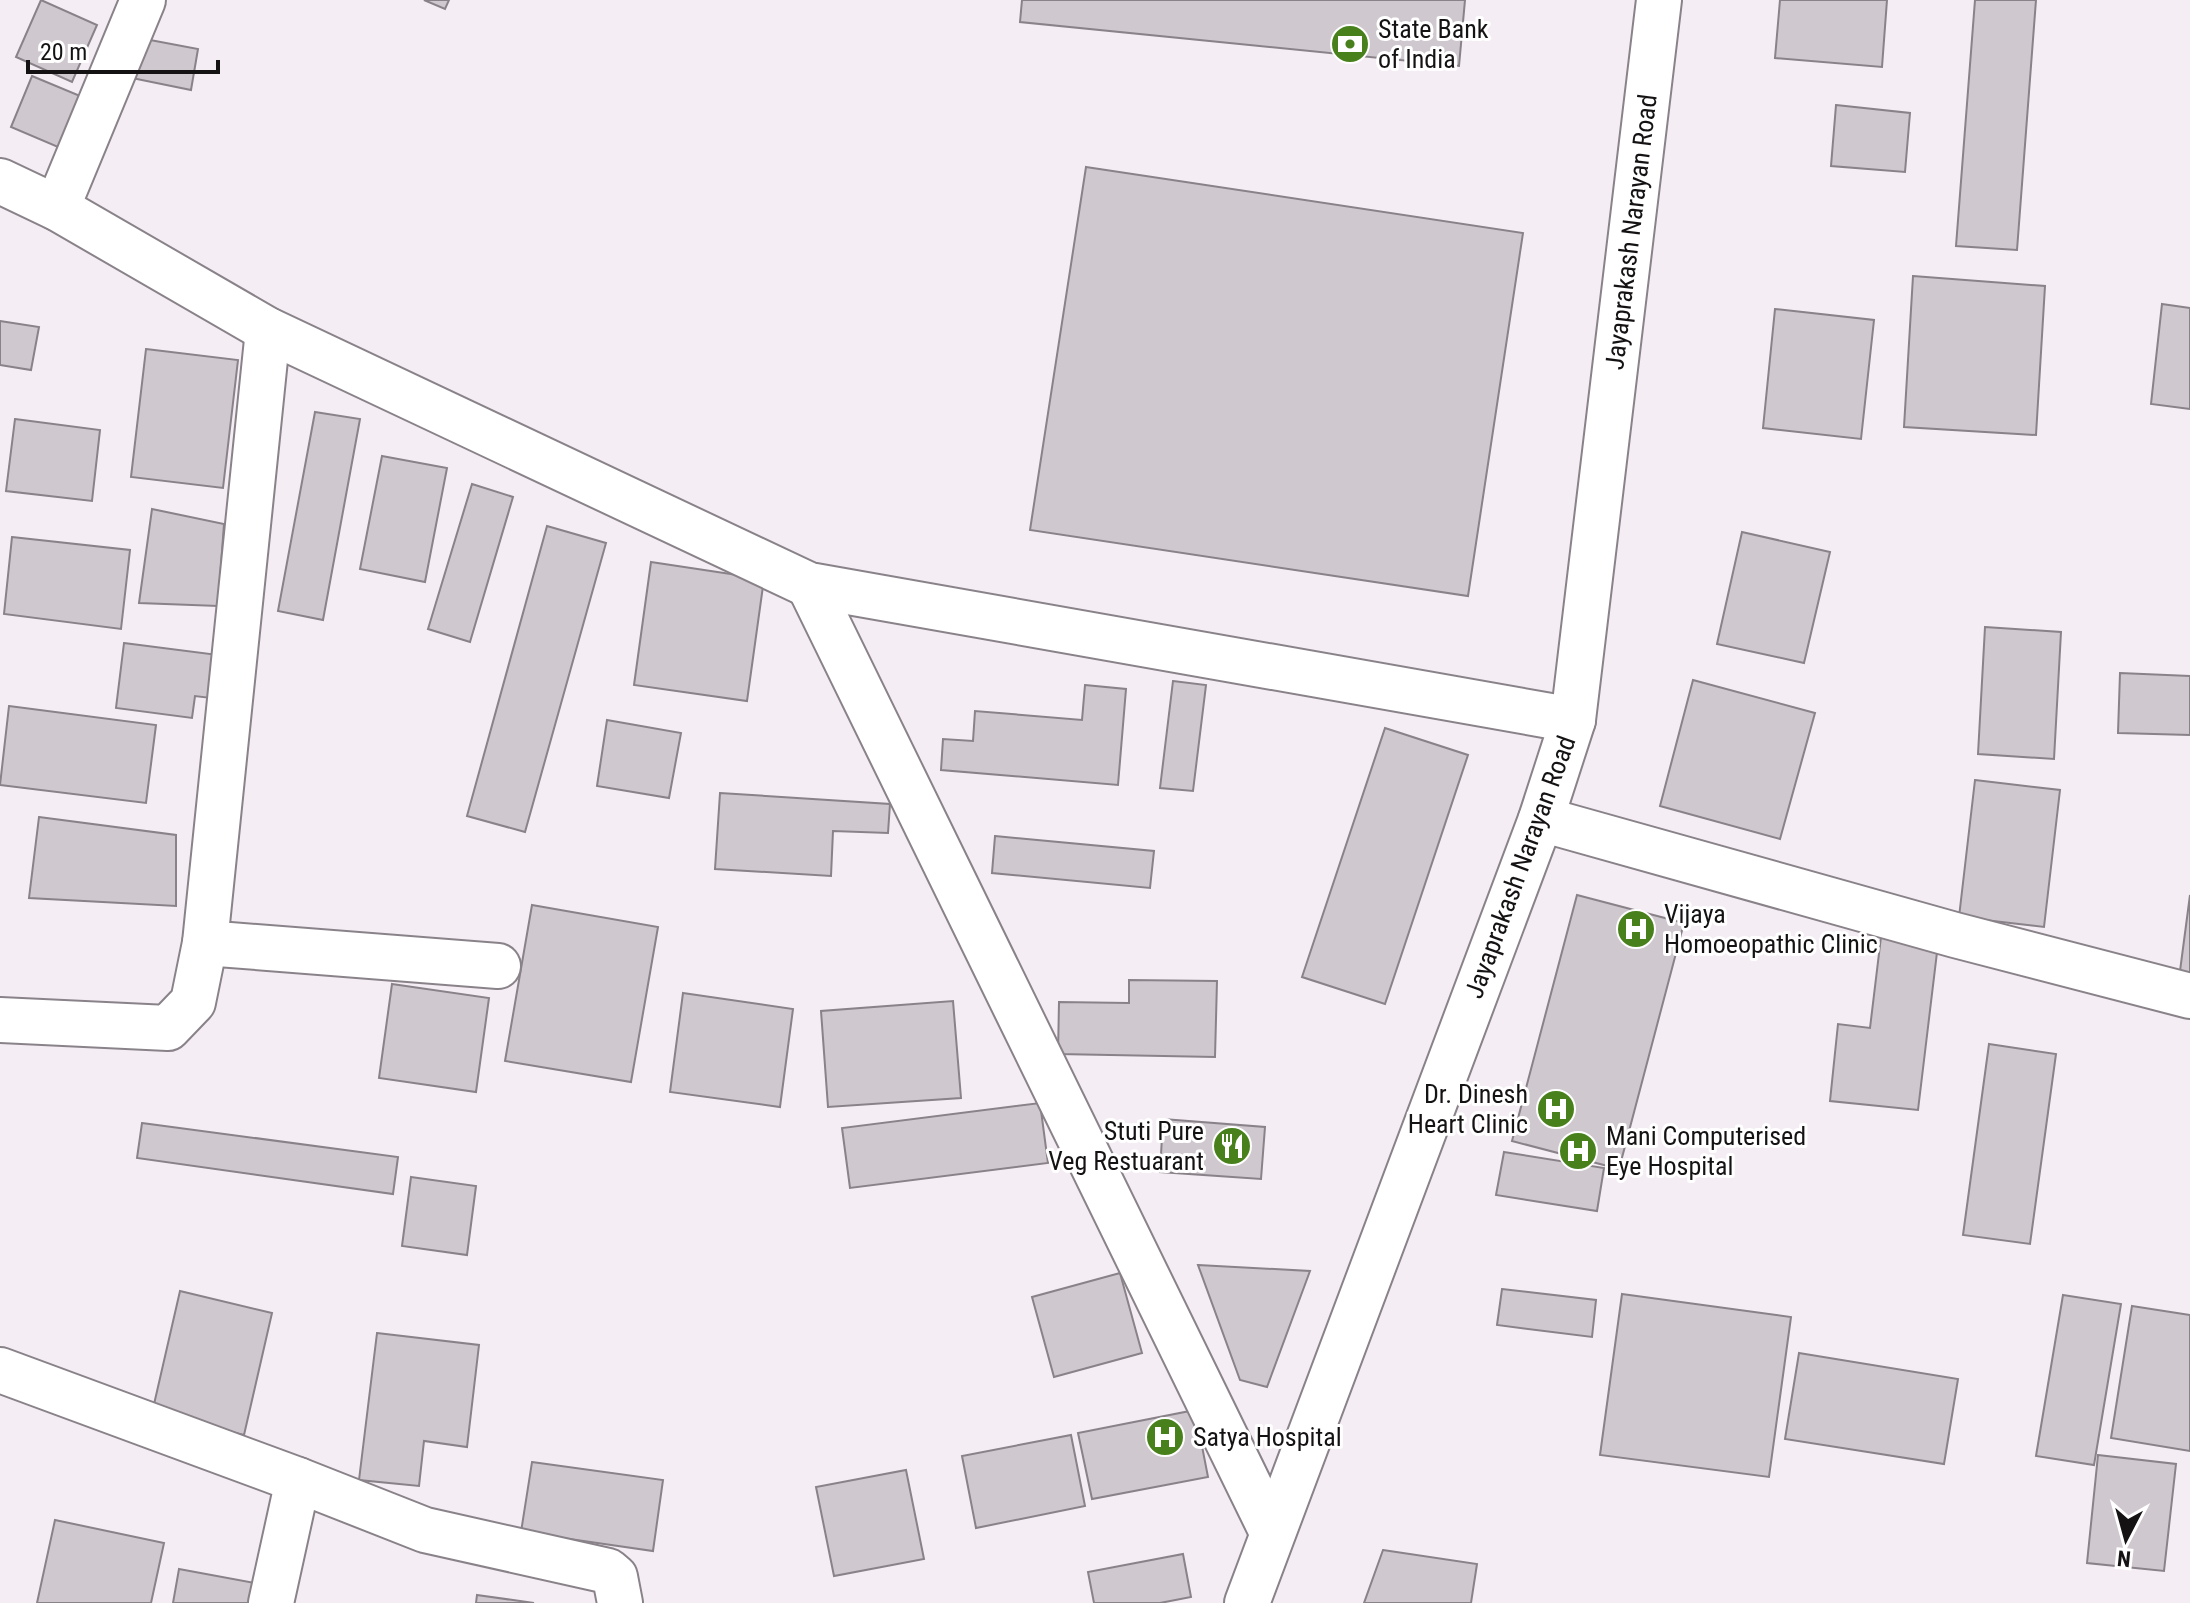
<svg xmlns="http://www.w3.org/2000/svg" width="2190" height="1603" font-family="'Roboto Condensed',sans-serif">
	<rect width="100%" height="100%" fill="#f5edf4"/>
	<g fill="#cfc8ce" stroke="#898288" stroke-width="2">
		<path d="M41 0 97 25 72 82 16 57Z"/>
		<path d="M424 0H449L445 9Z"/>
		<path d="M1022 0H1465L1459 66 1020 22Z"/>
		<path d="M1780 0H1887L1882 67 1775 58Z"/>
		<path d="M1975 0H2036L2017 250 1956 246Z"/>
		<path d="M129 36 198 49 191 90 122 76Z"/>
		<path d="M32 76 85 98 65 150 11 127Z"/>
		<path d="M1836 105 1910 113 1905 172 1831 166Z"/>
		<path d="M1086 167 1523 233 1468 596 1030 530Z"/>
		<path d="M1913 276 2045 286 2036 435 1904 427Z"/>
		<path d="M2162 304 2190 308V409L2151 404Z"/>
		<path d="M1775 309 1874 320 1861 439 1763 428Z"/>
		<path d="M0 321 39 327 31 370 0 365Z"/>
		<path d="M146 349 238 360 223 488 131 477Z"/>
		<path d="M315 412 360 419 323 620 278 611Z"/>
		<path d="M15 419 100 430 92 501 6 491Z"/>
		<path d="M382 456 447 468 425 582 360 569Z"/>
		<path d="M472 484 513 497 470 642 428 629Z"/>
		<path d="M152 509 224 524 218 606 139 603Z"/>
		<path d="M547 526 606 543 525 832 467 816Z"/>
		<path d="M1742 532 1830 552 1804 663 1717 644Z"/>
		<path d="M12 537 130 550 121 629 4 614Z"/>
		<path d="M651 562 764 579 747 701 634 685Z"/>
		<path d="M1985 627 2061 632 2054 759 1978 754Z"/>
		<path d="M124 643 234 657 227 700 195 696 192 718 116 708Z"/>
		<path d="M2120 673 2190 676V735L2118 733Z"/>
		<path d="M1693 680 1815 713 1780 839 1660 806Z"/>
		<path d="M1173 681 1206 685 1193 791 1160 788Z"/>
		<path d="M1085 685 1126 689 1118 785 941 770 943 739 973 741 975 711 1082 720Z"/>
		<path d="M9 706 156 725 146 803 0 785Z"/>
		<path d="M607 720 681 733 669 798 597 786Z"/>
		<path d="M1385 728 1468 755 1385 1004 1302 977Z"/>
		<path d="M1975 780 2060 790 2044 927 1959 917Z"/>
		<path d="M720 793 890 804 888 833 833 831 831 876 715 869Z"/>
		<path d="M39 817 176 835V906L29 898Z"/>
		<path d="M995 836 1154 851 1150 888 992 873Z"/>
		<path d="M1577 895 1684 923 1619 1169 1512 1141Z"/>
		<path d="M2190 895V973L2180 971Z"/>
		<path d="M532 905 658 927 631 1082 505 1061Z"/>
		<path d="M1881 937 1938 944 1918 1110 1830 1101 1838 1024 1870 1028Z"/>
		<path d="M1129 980 1217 981 1215 1057 1058 1054 1059 1002 1129 1003Z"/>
		<path d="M392 984 489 998 476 1092 379 1078Z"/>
		<path d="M683 993 793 1009 780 1107 670 1092Z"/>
		<path d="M953 1001 961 1098 828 1107 821 1011Z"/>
		<path d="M1989 1044 2056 1054 2030 1244 1963 1235Z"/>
		<path d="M1040 1103 1048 1163 850 1188 842 1128Z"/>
		<path d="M1163 1119 1265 1127 1261 1179 1160 1172Z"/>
		<path d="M142 1123 398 1157 393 1194 137 1158Z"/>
		<path d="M1504 1152 1604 1168 1597 1211 1496 1195Z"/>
		<path d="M411 1177 476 1186 467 1255 402 1246Z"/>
		<path d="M1198 1265 1310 1271 1267 1387 1240 1380Z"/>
		<path d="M1120 1273 1142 1353 1054 1377 1032 1297Z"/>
		<path d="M1502 1289 1596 1300 1592 1337 1497 1325Z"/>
		<path d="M180 1291 272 1313 244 1435 152 1413Z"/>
		<path d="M1622 1294 1791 1317 1769 1477 1600 1455Z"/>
		<path d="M2063 1295 2121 1304 2094 1465 2036 1456Z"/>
		<path d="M2132 1306 2190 1315V1451L2111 1438Z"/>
		<path d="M377 1333 479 1345 467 1447 424 1441 419 1486 359 1480Z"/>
		<path d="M1799 1353 1958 1379 1944 1464 1785 1439Z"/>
		<path d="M1195 1410 1208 1477 1092 1499 1078 1433Z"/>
		<path d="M1071 1435 1085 1506 976 1528 962 1456Z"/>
		<path d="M2098 1455 2176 1464 2164 1571 2087 1563Z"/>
		<path d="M532 1462 663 1480 653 1551 521 1532Z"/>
		<path d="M906 1470 924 1559 834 1576 816 1487Z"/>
		<path d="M55 1520 164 1543 151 1603H37Z"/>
		<path d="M1383 1550 1477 1564 1471 1603H1364Z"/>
		<path d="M1183 1554 1191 1597 1160 1603H1094L1088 1572Z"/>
		<path d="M179 1569 265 1585 262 1603H173Z"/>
		<path d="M477 1595 534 1603H476Z"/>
	</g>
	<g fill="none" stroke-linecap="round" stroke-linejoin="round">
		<defs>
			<g id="minor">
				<path d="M0 181 57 208 268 330 809 585 1573 720"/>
				<path d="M57 208 143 0"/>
				<path d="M268 330 205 943 498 966"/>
				<path d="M809 585 1272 1532"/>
				<path d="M1541 819 1955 935 2190 996"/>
				<path d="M0 1020 168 1028 193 1002 205 943"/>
				<path d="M0 1370 298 1480 425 1530 608 1571 615 1577 620 1603"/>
				<path d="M271 1603 298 1480"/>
			</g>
			<path id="tertiary" d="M1247 1603 1541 819 1573 720 1659 0"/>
		</defs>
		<use href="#minor" stroke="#898389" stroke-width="48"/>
		<use href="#tertiary" stroke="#898389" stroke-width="48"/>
		<use href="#minor" stroke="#fff" stroke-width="44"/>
		<use href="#tertiary" stroke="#fff" stroke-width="44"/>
	</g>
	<defs>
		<symbol id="bank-disc" viewBox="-11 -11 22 22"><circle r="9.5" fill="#48811b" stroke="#fff"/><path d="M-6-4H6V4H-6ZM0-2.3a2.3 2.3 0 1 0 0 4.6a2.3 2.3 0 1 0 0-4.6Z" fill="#fff"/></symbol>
		<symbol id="hospital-disc" viewBox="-11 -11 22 22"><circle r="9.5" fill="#48811b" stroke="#fff"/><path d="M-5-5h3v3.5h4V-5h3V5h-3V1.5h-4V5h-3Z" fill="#fff"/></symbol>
		<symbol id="restaurant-disc" viewBox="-11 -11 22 22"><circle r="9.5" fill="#48811b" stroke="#fff"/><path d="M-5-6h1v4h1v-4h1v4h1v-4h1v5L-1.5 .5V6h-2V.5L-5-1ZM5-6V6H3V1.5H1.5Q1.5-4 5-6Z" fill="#fff"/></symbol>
	</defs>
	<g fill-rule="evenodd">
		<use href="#bank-disc" x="1328" y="22" width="44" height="44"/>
		<use href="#hospital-disc" x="1614" y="907" width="44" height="44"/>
		<use href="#hospital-disc" x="1534" y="1087" width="44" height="44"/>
		<use href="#restaurant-disc" x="1210" y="1124" width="44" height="44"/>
		<use href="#hospital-disc" x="1556" y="1129" width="44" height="44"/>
		<use href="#hospital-disc" x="1143" y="1415" width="44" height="44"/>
	</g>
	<g text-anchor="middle" stroke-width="6" stroke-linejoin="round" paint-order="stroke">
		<g font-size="26" fill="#151214" stroke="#fff" text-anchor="start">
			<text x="1378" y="38">State Bank<tspan x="1378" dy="30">of India</tspan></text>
			<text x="1664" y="923">Vijaya<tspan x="1664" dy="30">Homoeopathic Clinic</tspan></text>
			<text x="1528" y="1103" text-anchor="end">Dr. Dinesh<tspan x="1528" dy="30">Heart Clinic</tspan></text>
			<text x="1204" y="1140" text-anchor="end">Stuti Pure<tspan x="1204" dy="30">Veg Restuarant</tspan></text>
			<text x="1606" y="1145">Mani Computerised<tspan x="1606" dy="30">Eye Hospital</tspan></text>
			<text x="1193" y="1446">Satya Hospital</text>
		</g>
		<g font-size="26" fill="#151214" stroke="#fff">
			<text transform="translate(1631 232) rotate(-83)" y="9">Jayaprakash Narayan Road</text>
			<text transform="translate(1520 867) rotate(-70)" y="9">Jayaprakash Narayan Road</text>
		</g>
	</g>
	<g transform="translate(2126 1539) rotate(186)" stroke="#ffffff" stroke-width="6" paint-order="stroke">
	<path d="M0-6L14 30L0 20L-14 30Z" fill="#151214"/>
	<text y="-12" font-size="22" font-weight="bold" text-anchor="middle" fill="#151214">N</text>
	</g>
	<path d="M28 60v12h190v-12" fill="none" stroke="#151214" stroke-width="4"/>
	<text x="40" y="60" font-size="24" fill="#151214" stroke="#ffffff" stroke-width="6" paint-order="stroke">20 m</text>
</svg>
